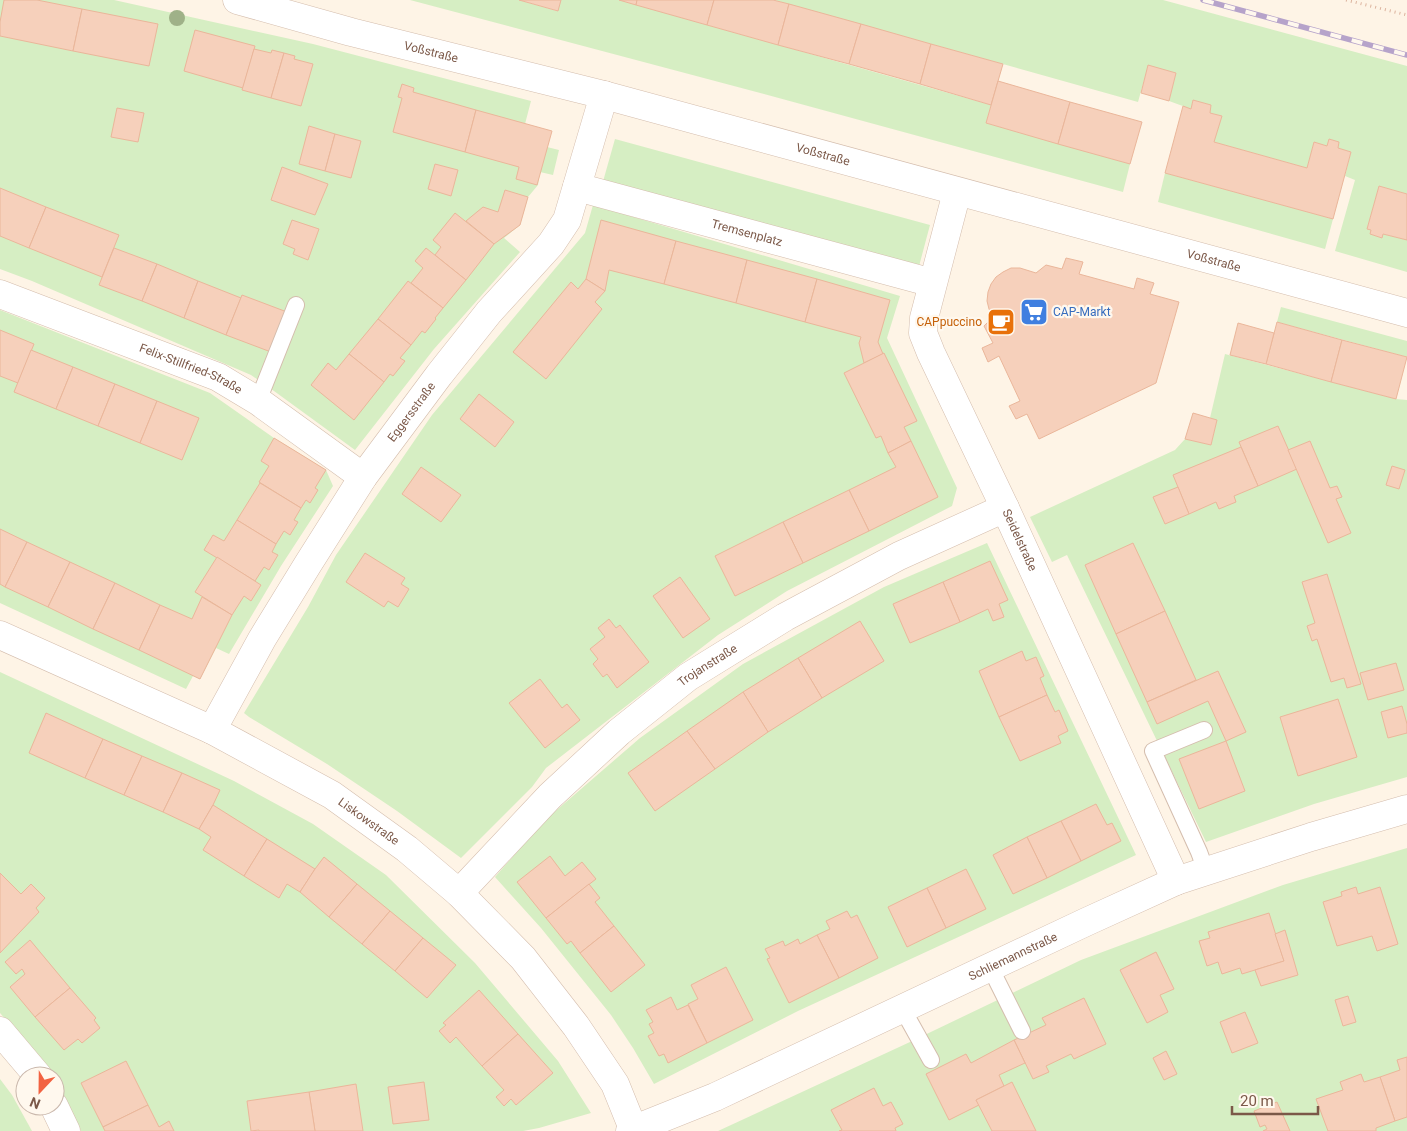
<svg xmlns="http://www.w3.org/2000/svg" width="1407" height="1131" font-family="Roboto,sans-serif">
	<rect width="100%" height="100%" fill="#fef4e6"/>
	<g fill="#d6eec3">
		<path d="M0 0H114L313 44 531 101 525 124 547 147 559 150 553 175 540 172 538 185 528 197 520 225 504 238 520 252 434 349 355 450 274 391 251 375 32 281 0 269Z"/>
		<path d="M410 0H519L557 11 561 0H619L991 105 986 123 1130 164 1123 192 764 94Z"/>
		<path d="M774 0H1163L1407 66V194L1379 186 1367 229 1371 230 1370 234 1382 238 1383 234 1407 240V272L1335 251 1355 180 1345 176 1351 152 1338 148 1339 142 1329 139 1327 146 1314 142 1307 168 1214 142 1222 116 1210 113 1211 105 1193 100 1191 109 1169 101 1176 73 1148 66 1138 102Z"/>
		<path d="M615 139 930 225 918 270 602 185Z"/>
		<path d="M1165 173 1333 219 1325 249 1158 202Z"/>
		<path d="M593 205 900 296 887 338 957 488 952 506 787 591 718 635 546 768 532 787 461 858 397 811 327 764 249 717 244 713 308 607 336 555 432 415 585 233Z"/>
		<path d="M1281 307 1407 341V357L1277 322Z"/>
		<path d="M0 310 210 393 274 438 326 470 333 486 281 566 229 654 216 648 200 679 193 676 186 689 0 603Z"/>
		<path d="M1225 354 1396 399 1407 400V777L1314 804 1206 842 1067 555 1052 562 1030 517 1175 450 1185 439 1211 445 1217 420 1210 418Z"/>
		<path d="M987 543 1136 855 798 1011 654 1084 633 1048 611 1015 541 928 495 877 544 821 640 738 743 664 884 587Z"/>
		<path d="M0 672 234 781 313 824 386 875 475 963 558 1061 591 1113 539 1128 523 1131H81L55 1081V1076H53L50 1070 0 1013Z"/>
		<path d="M1407 848V1131H718L910 1042 1081 960 1283 885Z"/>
		<path d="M0 1079 12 1095 32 1131H0Z"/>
	</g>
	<g fill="#f6d0bb" stroke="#eab69a">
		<path d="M4 0H37L82 9 73 51 0 36V22Z"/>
		<path d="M519 0H561L558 11Z"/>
		<path d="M619 0H637L636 5Z"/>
		<path d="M637 0H714L707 25 636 5Z"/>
		<path d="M714 0H773L789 4 778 45 707 25Z"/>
		<path d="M789 4 861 24 849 64 778 45Z"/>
		<path d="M82 9 158 24 149 66 73 51Z"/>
		<path d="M861 24 931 44 920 84 849 64Z"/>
		<path d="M195 30 255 46 243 88 184 71Z"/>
		<path d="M931 44 1003 64 991 105 920 84Z"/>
		<path d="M254 49 271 53 272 50 284 53 271 98 242 90Z"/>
		<path d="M284 53 295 56 294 59 313 64 301 106 271 98Z"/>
		<path d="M1148 65 1176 73 1169 101 1141 93Z"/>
		<path d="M998 81 1070 102 1058 144 986 123Z"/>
		<path d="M402 84 414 88 413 92 476 110 465 152 393 132 402 98 398 97Z"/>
		<path d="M1193 100 1211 105 1210 113 1222 116 1214 142 1307 168 1314 142 1327 146 1329 139 1339 142 1338 148 1351 152 1333 219 1165 173 1183 106 1191 109Z"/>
		<path d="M1070 102 1142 122 1130 164 1058 144Z"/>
		<path d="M117 108 144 113 138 142 111 137Z"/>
		<path d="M476 110 552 131 537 185 516 179 519 167 465 152Z"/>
		<path d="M309 126 335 134 325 171 299 164Z"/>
		<path d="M335 134 361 141 351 178 325 171Z"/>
		<path d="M435 164 458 170 451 196 428 189Z"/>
		<path d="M282 167 328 184 315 215 271 200Z"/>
		<path d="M1379 186 1407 194V240L1383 234 1382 238 1370 234 1371 230 1367 229Z"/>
		<path d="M0 188 46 207 29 248 0 236Z"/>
		<path d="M505 190 528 197 520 225 494 244 466 221 483 207 498 212Z"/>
		<path d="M46 207 119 235 102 277 29 248Z"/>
		<path d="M455 213 494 244 466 280 435 255 441 247 433 240Z"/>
		<path d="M292 220 319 229 308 260 293 254 295 249 283 244Z"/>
		<path d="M601 220 676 241 664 284 609 270 605 291 586 279Z"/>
		<path d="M676 241 747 260 736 303 664 284Z"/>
		<path d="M114 248 157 264 142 301 99 285Z"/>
		<path d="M426 248 466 280 443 308 411 283 423 268 415 261Z"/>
		<path d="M1066 258 1083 262 1079 274 1134 289 1137 278 1154 283 1150 294 1179 302 1156 383 1039 439 1027 414 1016 419 1009 406 1020 401 999 356 988 362 982 348 993 343 984 326 993 317 989 309 987 301 988 292 991 284 996 277 1003 272 1011 268H1020L1036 273 1046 265 1062 269Z"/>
		<path d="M747 260 817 279 805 322 736 303Z"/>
		<path d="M157 264 198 281 184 318 142 301Z"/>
		<path d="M586 279 605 291 595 302 602 309 546 379 513 352 571 282 578 289Z"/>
		<path d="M817 279 890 300 878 342 883 354 864 363 859 343 861 337 805 322Z"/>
		<path d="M198 281 241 298 226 335 184 318Z"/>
		<path d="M408 281 443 308 435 318 436 319 425 333 422 331 411 345 378 319Z"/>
		<path d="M242 295 287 312 271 352 226 335Z"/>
		<path d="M378 319 411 345 400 358 405 361 393 376 390 374 384 382 349 354Z"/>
		<path d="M1277 322 1342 340 1331 382 1266 364Z"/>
		<path d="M1238 323 1274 333 1266 364 1230 355Z"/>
		<path d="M0 330 34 344 18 383 0 376Z"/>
		<path d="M1342 340 1407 357 1396 399 1331 382Z"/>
		<path d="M31 350 73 367 56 409 14 392Z"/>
		<path d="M884 353 917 421 904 427 911 441 888 453 881 436 876 438 844 373Z"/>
		<path d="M349 354 384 382 354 420 311 385 328 363 336 370Z"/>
		<path d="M73 367 115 384 98 426 56 409Z"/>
		<path d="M115 384 157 401 140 443 98 426Z"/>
		<path d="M479 394 514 422 495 447 460 419Z"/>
		<path d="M157 401 199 418 182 460 140 443Z"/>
		<path d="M1193 413 1217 420 1211 445 1185 439Z"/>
		<path d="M1278 426 1297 469 1258 486 1239 442Z"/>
		<path d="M274 438 326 470 315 488 318 490 310 503 306 500 301 508 259 482 269 466 261 461Z"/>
		<path d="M911 441 938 497 869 531 849 490 896 467 888 453Z"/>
		<path d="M1310 441 1330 488 1337 486 1342 497 1336 499 1351 533 1328 543 1288 450Z"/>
		<path d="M1241 447 1258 486 1234 496 1236 502 1219 509 1216 502 1189 514 1173 475Z"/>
		<path d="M1392 466 1405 470 1399 489 1386 485Z"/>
		<path d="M421 467 461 495 441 522 402 494Z"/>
		<path d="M260 483 301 508 294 520 298 522 290 535 284 531 276 544 237 520Z"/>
		<path d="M1178 487 1189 514 1165 524 1153 497Z"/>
		<path d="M849 490 869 531 803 563 783 522Z"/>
		<path d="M237 520 276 544 272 552 278 555 269 570 264 567 255 581 204 550 213 535 224 541Z"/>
		<path d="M783 522 803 563 735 596 715 556Z"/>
		<path d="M0 529 27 542 5 587 0 584Z"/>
		<path d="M27 542 70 562 48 607 5 587Z"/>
		<path d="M1133 543 1165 611 1116 634 1085 565Z"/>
		<path d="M365 553 405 578 401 584 409 589 398 607 388 601 384 607 346 582Z"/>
		<path d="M217 557 261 585 251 601 244 596 232 615 195 592Z"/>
		<path d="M990 561 1008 600 999 604 1004 617 993 621 988 609 960 622 943 582Z"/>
		<path d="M70 562 115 583 93 629 48 607Z"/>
		<path d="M1327 574 1361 684 1347 688 1344 678 1331 682 1317 639 1312 641 1307 626 1315 623 1302 582Z"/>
		<path d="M680 577 710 619 683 638 653 596Z"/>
		<path d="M943 582 960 622 910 643 893 604Z"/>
		<path d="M115 583 160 605 139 650 93 629Z"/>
		<path d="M202 597 232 615 200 679 139 650 160 605 192 619Z"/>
		<path d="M1165 611 1196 680 1147 702 1116 634Z"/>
		<path d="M609 619 616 628 620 625 649 662 617 688 607 674 603 677 593 664 598 659 590 649 605 637 598 628Z"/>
		<path d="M860 621 884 661 822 698 798 658Z"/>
		<path d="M1022 651 1026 661 1036 657 1044 676 1040 678 1047 695 999 717 979 671Z"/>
		<path d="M798 658 822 698 768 732 743 692Z"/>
		<path d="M1396 663 1404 690 1368 700 1360 673Z"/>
		<path d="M1218 671 1246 732 1226 741 1208 701 1157 724 1147 702Z"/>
		<path d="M540 679 562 708 567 704 580 720 545 748 509 703Z"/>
		<path d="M743 692 768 732 715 769 687 731Z"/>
		<path d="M1047 695 1055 712 1059 710 1068 731 1058 736 1061 743 1020 761 999 717Z"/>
		<path d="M1338 699 1357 757 1298 776 1280 717Z"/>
		<path d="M1402 706 1407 724V733L1388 738 1381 712Z"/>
		<path d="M46 713 103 739 85 778 29 753Z"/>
		<path d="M687 731 715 769 655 811 628 773Z"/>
		<path d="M103 739 142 756 124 795 85 778Z"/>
		<path d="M1226 741 1245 791 1199 809 1179 759Z"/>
		<path d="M142 756 182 773 163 812 124 795Z"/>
		<path d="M182 773 220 790 213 805 199 829 163 812Z"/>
		<path d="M1096 804 1107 825 1112 823 1121 841 1081 861 1061 821Z"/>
		<path d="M213 805 267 839 244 876 203 850 211 837 199 829Z"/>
		<path d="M1061 821 1081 861 1047 878 1027 837Z"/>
		<path d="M1027 837 1047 878 1013 894 993 855Z"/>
		<path d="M267 839 315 869 300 892 287 884 279 898 244 876Z"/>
		<path d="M550 856 565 876 582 862 596 879 546 918 517 882Z"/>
		<path d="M324 857 357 884 329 917 300 892 315 869Z"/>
		<path d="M966 869 986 909 946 928 927 888Z"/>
		<path d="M0 873 21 894 31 884 45 898 36 908 39 912 0 953Z"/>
		<path d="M357 884 390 911 362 944 329 917Z"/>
		<path d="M589 884 600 898 595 902 614 926 580 953 571 941 567 944 546 918Z"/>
		<path d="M1356 887 1358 894 1380 887 1398 944 1377 951 1372 936 1337 946 1323 902 1342 896 1341 892Z"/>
		<path d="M927 888 946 928 907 947 888 907Z"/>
		<path d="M390 911 423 938 395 971 362 944Z"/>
		<path d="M847 911 851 918 857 915 878 958 839 978 817 935 830 929 826 921Z"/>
		<path d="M1269 913 1284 961 1242 974 1240 968 1222 974 1218 962 1207 966 1199 941 1210 938 1208 932Z"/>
		<path d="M614 926 645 965 611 992 580 953Z"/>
		<path d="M1285 930 1298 975 1261 986 1255 970 1284 961 1275 934Z"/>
		<path d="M817 935 839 978 789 1003 767 959 770 958 765 949 783 941 785 946 798 939 800 944Z"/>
		<path d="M423 938 456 965 427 998 395 971Z"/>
		<path d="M30 940 70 988 35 1017 10 987 25 974 22 969 16 974 5 962Z"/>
		<path d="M1156 952 1174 989 1160 995 1168 1012 1147 1023 1120 970Z"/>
		<path d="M726 967 753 1020 707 1043 688 1004 698 999 691 985Z"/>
		<path d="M70 988 96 1018 94 1020 100 1028 82 1043 78 1039 64 1050 35 1017Z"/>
		<path d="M479 990 518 1034 482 1066 456 1037 450 1043 439 1031 446 1025 443 1023Z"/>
		<path d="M1348 996 1356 1022 1343 1026 1335 1000Z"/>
		<path d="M671 997 677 1010 688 1005 707 1043 668 1063 664 1054 659 1056 648 1036 654 1033 649 1024 653 1022 646 1010Z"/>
		<path d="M1084 998 1106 1044 1074 1059 1071 1054 1046 1066 1049 1072 1033 1079 1014 1040 1046 1025 1042 1018Z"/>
		<path d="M1245 1012 1258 1043 1232 1053 1220 1022Z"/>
		<path d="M518 1034 553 1073 516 1105 511 1099 504 1106 496 1097 504 1090 482 1066Z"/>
		<path d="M1014 1040 1025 1063 999 1075 1004 1086 976 1100 979 1105 949 1120 926 1074 966 1054 971 1063Z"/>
		<path d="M1166 1051 1177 1074 1164 1080 1153 1058Z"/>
		<path d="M1407 1057V1117L1395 1121 1380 1077 1400 1070 1397 1060Z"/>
		<path d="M126 1061 148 1105 103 1127 81 1083Z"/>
		<path d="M1361 1074 1364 1082 1380 1077 1395 1121 1376 1128V1131H1328L1316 1099 1343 1090 1340 1082Z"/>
		<path d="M424 1082 429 1120 393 1124 388 1087Z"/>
		<path d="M1012 1082 1036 1131H992L976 1100Z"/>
		<path d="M356 1084 363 1131H315L309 1092Z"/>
		<path d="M874 1088 883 1106 891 1102 903 1124 895 1128 896 1131H839L842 1130 831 1110Z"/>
		<path d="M309 1092 315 1131H259V1130L251 1131 247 1101Z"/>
		<path d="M1277 1102 1290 1131H1263L1267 1129 1265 1125 1260 1127 1254 1111Z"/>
		<path d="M148 1105 159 1127 169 1121 174 1131H105L103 1127Z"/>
	</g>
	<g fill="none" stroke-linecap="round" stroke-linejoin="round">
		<defs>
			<g id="lane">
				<path d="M258 401 296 305"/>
				<path d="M1204 730 1153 751 1199 852 1206 871"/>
				<path d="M990 967 1022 1031"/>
				<path d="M902 1008 931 1060"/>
			</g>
			<g id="street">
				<path id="s1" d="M237 0 351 32 604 95 1407 313"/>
				<path id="s2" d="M577 187 918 279"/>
				<path id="s3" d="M957 192 924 318 923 333 931 353 1005 508 1176 881"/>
				<path id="s4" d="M0 294 218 377 258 401 363 477"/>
				<path id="s5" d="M0 635 212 730 332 795 407 849 459 893 523 958 576 1026 615 1084 634 1131"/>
				<path id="s6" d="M212 730 262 639 308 564 363 477 439 375 489 312 551 244 567 220 604 95"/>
				<path id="s7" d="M459 893 550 796 619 732 688 677 785 617 899 556 1005 508"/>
				<path d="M0 1031 38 1076"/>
				<path d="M54 1106 66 1131"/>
				<path id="s8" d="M630 1131 715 1097 1086 922 1176 881 1311 837 1407 809"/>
			</g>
		</defs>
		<use href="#lane" stroke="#d4bdad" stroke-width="18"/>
		<use href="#street" stroke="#d4bdad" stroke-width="29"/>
		<path stroke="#dcb39e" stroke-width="3" stroke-dasharray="1 4" stroke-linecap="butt" d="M1346 0 1407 15"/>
		<use href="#lane" stroke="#fff" stroke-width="16"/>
		<use href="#street" stroke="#fff" stroke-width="28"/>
		<defs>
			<path id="rail" d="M1203 0 1407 55"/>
		</defs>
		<use href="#rail" stroke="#b6a3ca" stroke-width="5.5"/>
		<use href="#rail" stroke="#fff8ee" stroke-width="4" stroke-dasharray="11" stroke-linecap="butt"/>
	</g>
	<circle fill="#9fb188" cx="177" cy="18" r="8"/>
	<defs>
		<symbol id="supermarket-square" viewBox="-11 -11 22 22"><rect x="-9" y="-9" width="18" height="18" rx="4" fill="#3f7fe0" stroke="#fff8ee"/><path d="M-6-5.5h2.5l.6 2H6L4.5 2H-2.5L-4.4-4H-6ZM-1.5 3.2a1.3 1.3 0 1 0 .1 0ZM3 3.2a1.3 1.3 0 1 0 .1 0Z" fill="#fff"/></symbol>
		<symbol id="cafe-square" viewBox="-11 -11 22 22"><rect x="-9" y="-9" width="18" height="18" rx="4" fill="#e8710a" stroke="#fff8ee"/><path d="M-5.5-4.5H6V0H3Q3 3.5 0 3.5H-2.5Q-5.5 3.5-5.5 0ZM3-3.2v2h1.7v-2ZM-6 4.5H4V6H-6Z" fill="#fff"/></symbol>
	</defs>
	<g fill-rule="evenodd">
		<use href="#supermarket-square" x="1018" y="296" width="32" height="32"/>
		<use href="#cafe-square" x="985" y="306" width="32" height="32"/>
	</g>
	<g text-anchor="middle" stroke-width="4.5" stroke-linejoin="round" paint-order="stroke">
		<g font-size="12" fill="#7b5848" stroke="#fff8ee">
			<text dy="4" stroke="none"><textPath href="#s1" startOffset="201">Voßstraße</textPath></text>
			<text dy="4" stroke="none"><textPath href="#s1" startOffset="606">Voßstraße</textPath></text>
			<text dy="4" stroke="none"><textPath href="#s2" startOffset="176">Tremsenplatz</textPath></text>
			<text dy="4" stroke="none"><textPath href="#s1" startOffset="1011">Voßstraße</textPath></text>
			<text dy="4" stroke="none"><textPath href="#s4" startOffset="205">Felix-Stillfried-Straße</textPath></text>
			<text dy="4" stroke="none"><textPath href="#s6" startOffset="376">Eggersstraße</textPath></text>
			<text dy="4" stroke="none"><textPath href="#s3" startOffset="374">Seidelstraße</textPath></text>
			<text dy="4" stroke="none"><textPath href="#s7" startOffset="338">Trojanstraße</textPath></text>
			<text dy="4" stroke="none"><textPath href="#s5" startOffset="414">Liskowstraße</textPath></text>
			<text dy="4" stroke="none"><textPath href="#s8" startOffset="421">Schliemannstraße</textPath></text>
		</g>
		<g font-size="12" fill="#366cbe" stroke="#fff8ee" text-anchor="start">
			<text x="1053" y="316">CAP-Markt</text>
		</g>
		<g font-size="12" fill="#c56008" stroke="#fff8ee" text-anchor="end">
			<text x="982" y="326">CAPpuccino</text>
		</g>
	</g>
	<g transform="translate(40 1091) rotate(202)"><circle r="24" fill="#fff8ee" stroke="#cab8ac"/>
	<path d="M0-4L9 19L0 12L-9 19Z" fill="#f26241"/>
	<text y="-8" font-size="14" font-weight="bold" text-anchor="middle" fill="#7b5848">N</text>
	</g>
	<path d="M1232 1106v8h86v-8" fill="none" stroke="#7b5848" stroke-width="2.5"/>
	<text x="1240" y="1106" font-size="15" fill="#7b5848" stroke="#fff8ee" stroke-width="4" paint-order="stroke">20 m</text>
</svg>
